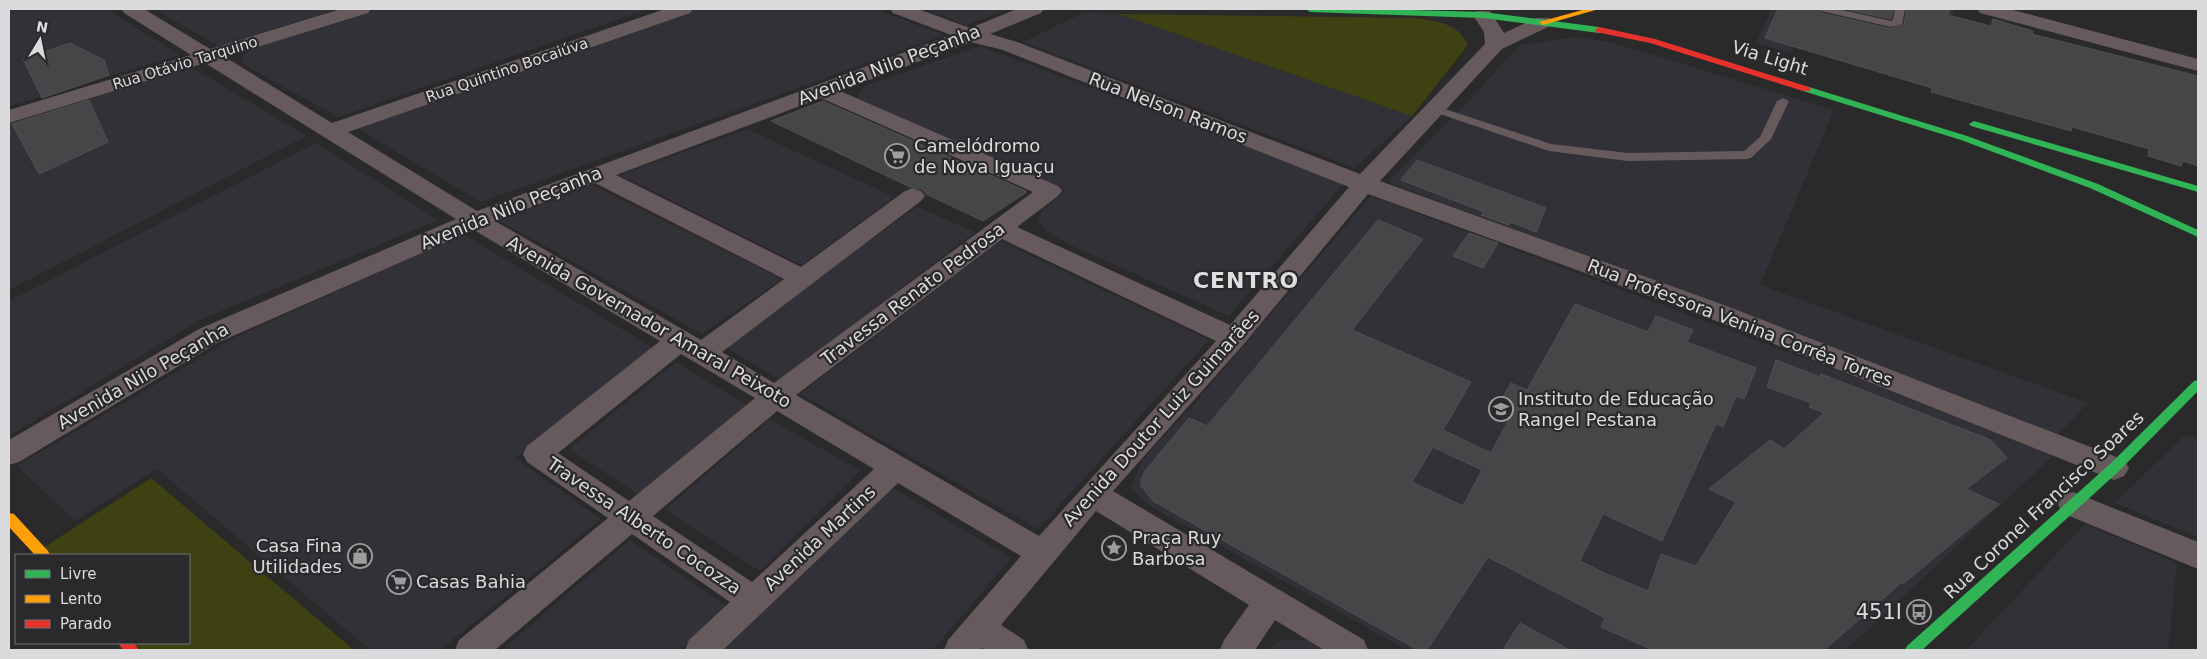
<svg xmlns="http://www.w3.org/2000/svg" width="2207" height="659" font-family="'DejaVu Sans',sans-serif">
	<rect width="100%" height="100%" fill="#2a2a2b"/>
	<g fill="#333138">
		<path d="M9 9H107L180 55 9 106Z"/>
		<path d="M169 9H338L219 46 159 12Z"/>
		<path d="M378 9H648L338 117 241 63 243 56 253 48Z"/>
		<path d="M698 9H875L944 35 481 202 357 128Z"/>
		<path d="M925 9H1007L967 25Z"/>
		<path d="M1772 9H1955L1942 48 1800 30 1790 53 1756 43Z"/>
		<path d="M1085 12 1119 14 1412 116 1355 168 1023 42Z"/>
		<path d="M1573 37 1610 42 1834 110 1760 285 2088 403 2058 435 1388 182 1462 108 1520 45Z"/>
		<path d="M980 46 1344 183 1229 316 1068 244 1047 231 1038 221 1042 211 1065 191 859 101 858 93 867 85Z"/>
		<path d="M191 67 306 136 9 290V123Z"/>
		<path d="M747 129 894 197 802 265 620 175Z"/>
		<path d="M316 143 438 220 200 320 9 436V301Z"/>
		<path d="M592 185 782 279 702 334 500 221Z"/>
		<path d="M1371 196 1817 363 2054 455 1846 650H1407L1150 506 1131 487 1143 459 1194 404Z"/>
		<path d="M917 207 975 232 780 380 722 345Z"/>
		<path d="M463 234 657 350 515 458 601 519 440 650H370L157 469 75 521 17 466 234 338Z"/>
		<path d="M1000 241 1209 340 1038 529 800 394Z"/>
		<path d="M676 362 746 405 639 495 569 449Z"/>
		<path d="M770 419 860 471 760 571 665 510Z"/>
		<path d="M2185 435 2198 440V537L2115 503Z"/>
		<path d="M890 486 1011 558 933 650H723Z"/>
		<path d="M2085 524 2177 563 2168 650H1966Z"/>
		<path d="M630 540 727 606 680 650H502Z"/>
		<path d="M1280 640H1308L1325 650H1268Z"/>
	</g>
	<g fill="#3e4112">
		<path d="M1119 14 1415 18C1437 21 1458 23 1468 45L1412 116Z"/>
		<path d="M151 478 354 650H141L134 643H189V555H51L43 548Z"/>
	</g>
	<g fill="#464648" stroke="#505052" fill-rule="evenodd">
		<path d="M1778 9H1818L1821 13 1891 29 1904 24 1907 9H1950L1948 15 1991 26 1993 19 2033 31 2032 34 2198 76V166L2183 161 2181 166 2148 156 2149 149 2072 127 2071 131 1931 92 1932 88 1765 38Z"/>
		<path d="M1845 9H1893L1891 19Z"/>
		<path d="M70 43 104 60 109 75 42 98 23 59Z"/>
		<path d="M89 100 108 142 39 174 12 124Z"/>
		<path d="M823 101 1026 191 1027 192 983 221 926 194 922 189 910 187 771 121Z"/>
		<path d="M1417 160 1546 208 1536 232 1511 222 1509 225 1481 215 1484 212 1401 180Z"/>
		<path d="M1378 220 1423 239 1352 330 1471 382 1443 430 1491 453 1514 410 1499 404 1511 383 1527 390 1575 304 1648 332 1656 316 1693 330 1687 342 1756 368 1744 399 1736 396 1723 427 1716 424 1662 541 1603 514 1580 561 1604 573 1648 591 1661 554 1696 566 1736 502 1709 489 1770 440 1784 449 1824 413 1809 407 1811 403 1767 387 1776 360 1820 377 1821 374 1991 440 2007 458 1966 489 1999 504 1903 584 1901 583 1824 650H1653L1601 627 1605 618 1488 557 1427 650H1418L1176 514 1153 501 1141 486V480L1145 471 1189 418 1207 426ZM1433 447 1482 470 1463 506 1412 482Z"/>
		<path d="M1469 233 1498 243 1483 268 1453 256Z"/>
		<path d="M1520 623 1570 650H1503Z"/>
	</g>
	<g fill="none" stroke-linecap="round" stroke-linejoin="round">
		<g fill="#665a5d" fill-rule="evenodd">
			<path d="M1820 9H1837L1891 21 1893 20 1895 9H1905L1902 24 1891 27 1821 11Z"/>
			<path d="M1783 98 1789 101 1771 139 1751 158 1747 159 1628 161 1549 151 1431 111 1429 109 1435 106 1439 107 1551 144 1628 153 1744 151 1760 137 1777 101Z"/>
		</g>
		<g fill="#665a5d" fill-rule="evenodd">
			<path d="M121 9H144L210 49 341 9H371L368 13 225 57 332 123 665 9H693L690 13 348 132 477 211 951 35 893 13 890 9H918L970 28 1017 9H1044L1041 13 990 34 1017 42 1360 174 1485 44 1484 32 1473 15 1476 11H1490L1504 33 1536 18H1550L1553 22 1550 26 1502 49 1380 181 1724 305 2124 460 2129 468 2124 476 2114 480 2104 476 1706 317 1368 194 1243 345 1113 491 1364 640 1368 650H1324L1275 620 1255 650H1220L1224 640 1249 605 1096 511 1001 625 1024 640 1028 650H985L982 648 980 650H944L948 640 1021 556 898 483 723 650H685L689 640 730 602 632 534 495 650H455L459 640 608 518 527 462 523 454 527 446 660 341 474 230 217 343 19 462 9 465V440L199 329 456 219 205 63 9 123V110L191 55 124 13ZM971 42 1003 50 1349 187 1230 325 1017 227 1058 196 1062 191 1058 186 840 91ZM821 98 1033 192 774 383 722 352 921 201 925 196 921 191 913 188 905 191 801 267 616 175ZM595 183 784 279 701 340 495 221ZM1002 239 1216 341 1039 536 796 395ZM681 354 755 398 629 501 558 453ZM777 411 874 469 752 582 653 516Z"/>
			<path d="M1977 9H2009L2198 59V71L1980 13Z"/>
			<path d="M2073 492 2198 542V569L2062 513 2058 504 2062 495Z"/>
		</g>
		<g fill="#30b455" fill-rule="evenodd">
			<path d="M1306 9H1376L1483 12 1599 27 1603 30 1599 33 1483 18 1310 12Z"/>
			<path d="M1806 86 1967 136 2098 184 2198 230V237L2090 188 1961 140 1803 91 1801 89Z"/>
			<path d="M1974 121 2198 186V192L1971 126 1969 124Z"/>
			<path d="M2198 380V391L2118 472 1922 650H1905L1907 646 2110 464 2194 381Z"/>
		</g>
		<g fill="#ff9f0a" fill-rule="evenodd">
			<path d="M1586 9H1599L1543 25 1539 22Z"/>
			<path d="M9 513 14 514 48 551 50 555H35L9 527Z"/>
		</g>
		<g fill="#e5322d" fill-rule="evenodd">
			<path d="M1599 27 1655 39 1809 87 1811 89 1809 91H1803L1650 43 1596 32 1595 30Z"/>
			<path d="M118 643H134L139 650H123Z"/>
		</g>
	</g>
	<defs>
		<symbol id="supermarket-ring" viewBox="-11 -11 22 22"><circle r="9.5" fill="#2a292c" stroke="#9d9c9e" stroke-width="1.5"/><path d="M-6-5.5h2.5l.6 2H6L4.5 2H-2.5L-4.4-4H-6ZM-1.5 3.2a1.3 1.3 0 1 0 .1 0ZM3 3.2a1.3 1.3 0 1 0 .1 0Z" fill="#9d9c9e"/></symbol>
		<symbol id="school-ring" viewBox="-11 -11 22 22"><circle r="9.5" fill="#2a292c" stroke="#9d9c9e" stroke-width="1.5"/><path d="M0-5L7-2L0 1L-7-2ZM-4 1L0 2.5L4 1V4Q0 6-4 4Z" fill="#9d9c9e"/></symbol>
		<symbol id="sight-ring" viewBox="-11 -11 22 22"><circle r="9.5" fill="#2a292c" stroke="#9d9c9e" stroke-width="1.5"/><path d="M0-6L1.8-2.2L6-1.7L2.9 1.2L3.7 5.4L0 3.3L-3.7 5.4L-2.9 1.2L-6-1.7L-1.8-2.2Z" fill="#9d9c9e"/></symbol>
		<symbol id="shop-ring" viewBox="-11 -11 22 22"><circle r="9.5" fill="#2a292c" stroke="#9d9c9e" stroke-width="1.5"/><path d="M-5-2.5h2.3a2.7 3.5 0 0 1 5.4 0H5L5.5 6h-11ZM-1.5-2.5h3a1.5 2.3 0 0 0-3 0Z" fill="#9d9c9e"/></symbol>
		<symbol id="bus-ring" viewBox="-11 -11 22 22"><circle r="9.5" fill="#2a292c" stroke="#9d9c9e" stroke-width="1.5"/><path d="M-5-6H5V4H4V6H2V4H-2V6H-4V4H-5ZM-3.5-4V0h7V-4ZM-3.5 1.2v1.5H-2V1.2ZM2 1.2v1.5H3.5V1.2Z" fill="#9d9c9e"/></symbol>
	</defs>
	<g fill-rule="evenodd">
		<use href="#supermarket-ring" x="883" y="142" width="28" height="28"/>
		<use href="#school-ring" x="1487" y="395" width="28" height="28"/>
		<use href="#sight-ring" x="1100" y="534" width="28" height="28"/>
		<use href="#shop-ring" x="346" y="542" width="28" height="28"/>
		<use href="#supermarket-ring" x="385" y="568" width="28" height="28"/>
		<use href="#bus-ring" x="1905" y="598" width="28" height="28"/>
	</g>
	<g text-anchor="middle" stroke-width="4.5" stroke-linejoin="round" paint-order="stroke">
		<g font-size="15" fill="#dbdadc" stroke="#2a292c">
			<text transform="translate(185 63) rotate(-17)" y="5">Rua Otávio Tarquino</text>
			<text transform="translate(507 70) rotate(-19)" y="5">Rua Quintino Bocaiúva</text>
		</g>
		<g font-size="18" fill="#dbdadc" stroke="#2a292c">
			<text transform="translate(1770 58) rotate(17)" y="6">Via Light</text>
			<text transform="translate(889 65) rotate(-21)" y="6">Avenida Nilo Peçanha</text>
			<text transform="translate(1168 108) rotate(21)" y="6">Rua Nelson Ramos</text>
			<text transform="translate(511 208) rotate(-22)" y="6">Avenida Nilo Peçanha</text>
			<text transform="translate(913 294) rotate(-37)" y="6">Travessa Renato Pedrosa</text>
			<text transform="translate(649 322) rotate(30)" y="6">Avenida Governador Amaral Peixoto</text>
			<text transform="translate(1740 323) rotate(21)" y="6">Rua Professora Venina Corrêa Torres</text>
			<text transform="translate(143 376) rotate(-30)" y="6">Avenida Nilo Peçanha</text>
			<text transform="translate(1161 418) rotate(-48)" y="6">Avenida Doutor Luiz Guimarães</text>
			<text transform="translate(2044 505) rotate(-43)" y="6">Rua Coronel Francisco Soares</text>
			<text transform="translate(644 526) rotate(34)" y="6">Travessa Alberto Cocozza</text>
			<text transform="translate(820 538) rotate(-43)" y="6">Avenida Martins</text>
		</g>
		<g font-size="18" fill="#dbdadc" stroke="#2a292c" text-anchor="start">
			<text x="914" y="152">Camelódromo<tspan x="914" dy="21">de Nova Iguaçu</tspan></text>
			<text x="1518" y="405">Instituto de Educação<tspan x="1518" dy="21">Rangel Pestana</tspan></text>
			<text x="1132" y="544">Praça Ruy<tspan x="1132" dy="21">Barbosa</tspan></text>
			<text x="342" y="552" text-anchor="end">Casa Fina<tspan x="342" dy="21">Utilidades</tspan></text>
			<text x="416" y="588">Casas Bahia</text>
		</g>
		<g font-size="21" fill="#dbdadc" stroke="#2a292c" text-anchor="end">
			<text x="1902" y="619">451I</text>
		</g>
		<g font-size="22" font-weight="bold" letter-spacing="1" fill="#dedde0" stroke="#2a292c">
			<text x="1246" y="288">CENTRO</text>
		</g>
	</g>
	<rect width="2207" height="659" fill="none" stroke="#dbdadc" stroke-width="20"/>
	<rect x="15" y="554" width="175" height="90" fill="#2a292c" stroke="#717072"/>
	<rect x="25" y="570" width="25" height="8" fill="#30b455" stroke="#717072"/>
	<text x="60" y="579" font-size="15" fill="#dbdadc">Livre</text>
	<rect x="25" y="595" width="25" height="8" fill="#ff9f0a" stroke="#717072"/>
	<text x="60" y="604" font-size="15" fill="#dbdadc">Lento</text>
	<rect x="25" y="620" width="25" height="8" fill="#e5322d" stroke="#717072"/>
	<text x="60" y="629" font-size="15" fill="#dbdadc">Parado</text>
	<g transform="translate(40 40) rotate(10)" stroke="#2a292c" stroke-width="4" paint-order="stroke">
	<path d="M0-4L9 19L0 12L-9 19Z" fill="#dbdadc"/>
	<text y="-8" font-size="14" font-weight="bold" text-anchor="middle" fill="#dbdadc">N</text>
	</g>
</svg>
